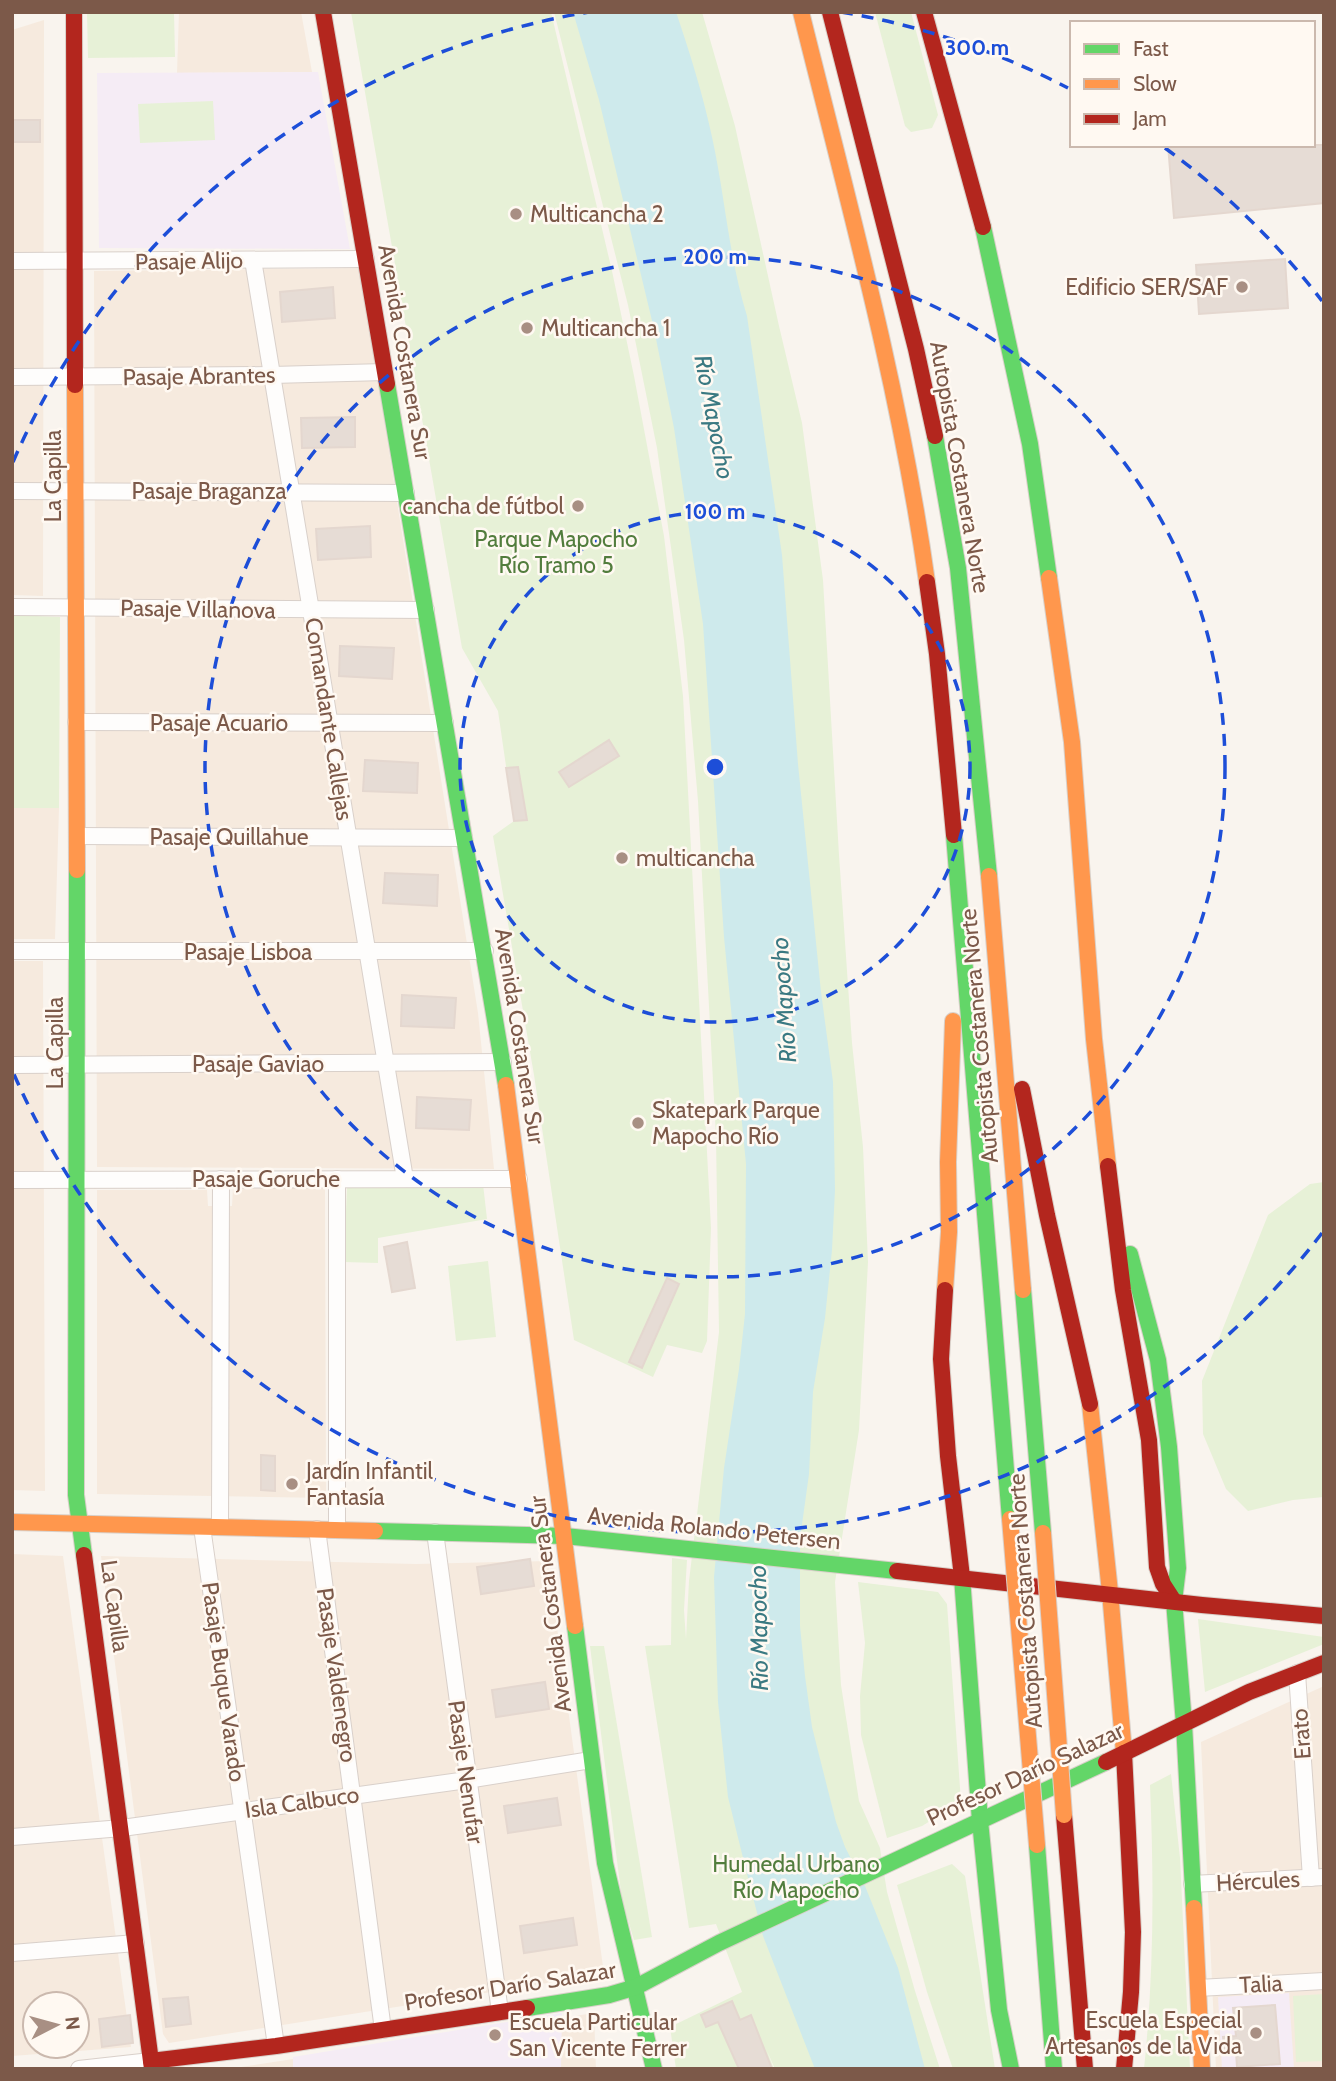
<svg xmlns="http://www.w3.org/2000/svg" width="1336" height="2081" font-family="Cabin,sans-serif">
	<rect width="100%" height="100%" fill="#f9f4ee"/>
	<g fill="#f6eade" fill-rule="evenodd">
		<path d="M179 12H301L312 72 177 73Z"/>
		<path d="M44 20 43 596 12 595V30Z"/>
		<path d="M360 268 478 1013 494 1169 97 1167 94 271Z"/>
		<path d="M12 808H59L55 939H12Z"/>
		<path d="M12 961H43L45 1491 12 1490Z"/>
		<path d="M325 1187 326 1498 97 1494V1190H207L208 1206H232L233 1188Z"/>
		<path d="M12 1554 63 1556 131 2047 12 2056ZM35 2004H77V2046H35Z"/>
		<path d="M101 1556 416 1564 548 1561 604 1974 169 2043 163 2034Z"/>
		<path d="M1324 1686V2069H1216L1201 1742Z"/>
		<path d="M594 2013 596 2069H228Z"/>
	</g>
	<g fill="#f5ecf5">
		<path d="M318 72 350 249 99 248 97 73Z"/>
		<path d="M1289 1993 1294 2069H1222L1218 1997Z"/>
		<path d="M562 2013 561 2069H293V2057Z"/>
	</g>
	<g fill="#e7f1d7">
		<path d="M87 12H174L175 57 88 58Z"/>
		<path d="M351 12H551L612 271 634 376 664 536 683 696 711 1228 707 1341 702 1353 667 1345 653 1377 574 1340 534 1075 493 836 514 821 498 711 462 648Z"/>
		<path d="M554 12H702L735 126 779 326 802 423 823 580 839 855 852 1043 863 1147 868 1262 859 1430 835 1582 841 1685 859 1801 880 1848 887 1892 915 1991 940 2069H775L767 2051 774 2069H676L670 2027 742 1992 716 1924 689 1928 645 1646 671 1645 672 1558 687 1560 684 1610 686 1639 689 1581 719 1332 716 1137 698 801 684 640 657 448 628 305Z"/>
		<path d="M875 12H911L938 115 932 128 911 132 905 126Z"/>
		<path d="M213 101 215 140 140 143 138 104Z"/>
		<path d="M12 615 60 617 59 808H12Z"/>
		<path d="M1324 1182V1497L1293 1500 1248 1511 1226 1489 1203 1434 1202 1381 1268 1215 1310 1184Z"/>
		<path d="M483 1184 487 1219 378 1238V1263L344 1262 347 1186Z"/>
		<path d="M488 1261 496 1337 456 1341 448 1266Z"/>
		<path d="M858 1582 938 1592 947 1604 961 1802 922 1826 887 1838 861 1735 860 1696 865 1643Z"/>
		<path d="M1198 1619 1324 1637V1644L1205 1692Z"/>
		<path d="M590 1646H604L652 1937 634 1940 622 1900Z"/>
		<path d="M1171 1774 1180 1858 1190 2069H1144C1154 1973 1154 1881 1150 1785Z"/>
		<path d="M952 1864 965 1876 995 2069H953L927 1992 897 1885Z"/>
		<path d="M1324 1994V2061L1296 2062 1293 1996Z"/>
	</g>
	<path fill="#ceeaec" d="M573 12H676C690 53 703 95 712 137 725 196 729 258 747 316L782 555 798 764 821 992 833 1082 835 1190 832 1250 825 1318 813 1392 809 1474 800 1539V1626L805 1676 812 1727 836 1822 845 1847 865 1886 898 1968 925 2069H815L763 1936 746 1870 728 1797 718 1702 714 1577 724 1468 739 1369 745 1314 746 1164 724 937 703 624 674 428 654 329 599 100Z"/>
	<g fill="#e6dcd5" stroke="#e4d7cf" stroke-width="2">
		<rect x="12" y="120" width="28" height="22"/>
		<path d="M1168 145H1324V203L1174 218Z"/>
		<path d="M1285 259 1288 308 1199 314 1196 265Z"/>
		<path d="M333 287 335 318 282 322 280 292Z"/>
		<path d="M355 417V447L302 448 301 418Z"/>
		<path d="M370 526 371 557 318 560 316 529Z"/>
		<path d="M340 646 394 648 392 679 339 676Z"/>
		<path d="M609 740 619 756 569 787 559 772Z"/>
		<path d="M365 760 418 763 417 793 363 791Z"/>
		<path d="M518 767 527 820 514 821 506 768Z"/>
		<path d="M385 873 438 875 437 906 383 903Z"/>
		<path d="M402 995 456 998 454 1028 401 1026Z"/>
		<path d="M417 1097 471 1100 469 1130 416 1128Z"/>
		<path d="M407 1242 415 1288 392 1292 384 1247Z"/>
		<path d="M667 1278 679 1284 642 1368 629 1362Z"/>
		<path d="M261 1455 275 1456V1491L261 1490Z"/>
		<path d="M530 1559 534 1586 481 1594 477 1567Z"/>
		<path d="M545 1682 549 1709 496 1717 492 1690Z"/>
		<path d="M557 1798 561 1825 508 1833 504 1806Z"/>
		<path d="M573 1918 577 1945 524 1953 520 1926Z"/>
		<path d="M188 1997 191 2024 166 2027 163 1999Z"/>
		<path d="M732 2001 740 2020 751 2015 772 2069H739L718 2022 706 2027 701 2015Z"/>
		<path d="M1275 2005 1280 2064 1237 2067 1236 2052 1225 2053 1223 2037 1236 2036 1233 2008Z"/>
		<path d="M130 2015 133 2043 102 2047 99 2019Z"/>
	</g>
	<g fill="none" stroke-linecap="round" stroke-linejoin="round">
		<defs>
			<g id="street">
				<path d="M253 260 405 1179"/>
				<path d="M12 261 366 259"/>
				<path d="M12 377 272 375 385 372"/>
				<path d="M12 491 406 493"/>
				<path d="M12 607 426 610"/>
				<path d="M76 722 445 723"/>
				<path d="M77 836 464 838"/>
				<path d="M12 951H485"/>
				<path d="M12 1065 503 1062"/>
				<path d="M12 1180 519 1179"/>
				<path d="M202 1527 276 2046"/>
				<path d="M220 1527 221 1179"/>
				<path d="M317 1529 383 2030"/>
				<path d="M337 1530V1179"/>
				<path d="M435 1532 500 2012"/>
				<path d="M1297 1673 1311 1878"/>
				<path d="M12 1837 122 1828 467 1780 591 1760"/>
				<path d="M1192 1884 1324 1877"/>
				<path d="M12 1953 136 1943"/>
				<path d="M1198 1988 1324 1981"/>
				<path d="M79 2069 151 2061"/>
			</g>
			<g id="fast">
				<path d="M983 227 1030 444 1049 578"/>
				<path d="M387 384 506 1085"/>
				<path d="M935 436 958 568 989 876"/>
				<path d="M954 835 1010 1519"/>
				<path d="M77 870 76 1495 84 1555"/>
				<path d="M1130 1254 1158 1360 1169 1447 1178 1568 1174 1601 1184 1724 1194 1908"/>
				<path d="M1023 1290 1043 1533"/>
				<path d="M375 1531 565 1536 897 1571"/>
				<path d="M962 1577 980 1821"/>
				<path d="M575 1626 605 1863 654 2069"/>
				<path d="M980 1821 999 2010 1011 2069"/>
				<path d="M1037 1845 1054 2069"/>
				<path d="M527 2008 609 1995 636 1987 719 1943 1106 1762"/>
			</g>
			<g id="slow">
				<path d="M801 12C848 201 900 389 927 582"/>
				<path d="M75 385 77 870"/>
				<path d="M1049 578 1072 742 1094 1039 1108 1166"/>
				<path d="M989 876 1023 1290"/>
				<path d="M506 1085 575 1626"/>
				<path d="M945 1290 949 1232 948 1162 953 1021"/>
				<path d="M1090 1404 1110 1592"/>
				<path d="M12 1522 375 1531"/>
				<path d="M1110 1592 1124 1753"/>
				<path d="M1194 1908 1202 2069"/>
			</g>
			<g id="jam">
				<path d="M74 12 75 385"/>
				<path d="M323 12 387 384"/>
				<path d="M830 12 916 349 935 436"/>
				<path d="M924 12 983 227"/>
				<path d="M927 582 937 654 954 835"/>
				<path d="M1022 1089 1047 1215 1090 1404"/>
				<path d="M1108 1166 1123 1290 1149 1440 1157 1567 1163 1584 1174 1601"/>
				<path d="M945 1290 941 1359 948 1456 962 1577"/>
				<path d="M84 1555 152 2069"/>
				<path d="M897 1571 1202 1605 1324 1616"/>
				<path d="M1124 1753 1133 1932 1131 1992 1124 2069"/>
				<path d="M1106 1762 1249 1692 1324 1663"/>
				<path d="M1064 1815 1085 2069"/>
				<path d="M151 2061 276 2046 527 2008"/>
			</g>
		</defs>
		<use href="#street" stroke="#d9d0ca" stroke-width="18"/>
		<use href="#fast" stroke="#d9d0c9" stroke-width="18"/>
		<use href="#slow" stroke="#d9d0c9" stroke-width="18"/>
		<use href="#jam" stroke="#d9d0c9" stroke-width="18"/>
		<use href="#street" stroke="#fefdfc" stroke-width="16"/>
		<use href="#fast" stroke="#63d668" stroke-width="16"/>
		<use href="#slow" stroke="#ff974d" stroke-width="16"/>
		<use href="#jam" stroke="#b3261e" stroke-width="16"/>
		<defs>
			<g id="slow-bridge">
				<path d="M1010 1519 1037 1845"/>
				<path d="M1043 1533 1064 1815"/>
			</g>
		</defs>
		<use href="#slow-bridge" stroke="#dbd0ca" stroke-width="18" stroke-linecap="butt"/>
		<use href="#slow-bridge" stroke="#ff974d" stroke-width="16"/>
	</g>
	<g fill="none" stroke="#1d4ed8" stroke-width="3.5" stroke-dasharray="12 9">
		<circle cx="715" cy="767" r="255"/>
		<circle cx="715" cy="767" r="510"/>
		<path d="M1322 1233A765 765 0 0 1 13 1072M13 462A765 765 0 0 1 589 12M841 12A765 765 0 0 1 1068 88M1165 148A765 765 0 0 1 1322 301"/>
	</g>
	<g fill="#a88f83" stroke="#fff9f2" stroke-width="2.5">
		<circle cx="516" cy="214" r="7"/>
		<circle cx="1242" cy="287" r="7"/>
		<circle cx="527" cy="328" r="7"/>
		<circle cx="578" cy="506" r="7"/>
		<circle cx="622" cy="858" r="7"/>
		<circle cx="638" cy="1123" r="7"/>
		<circle cx="292" cy="1484" r="7"/>
		<circle cx="1256" cy="2033" r="7"/>
		<circle cx="495" cy="2035" r="7"/>
	</g>
	<g text-anchor="middle" stroke-width="5" stroke-linejoin="round" paint-order="stroke">
		<g font-size="23" fill="#7c5949" stroke="#fff9f2" text-anchor="start">
			<text x="530" y="222">Multicancha 2</text>
			<text x="1228" y="295" text-anchor="end">Edificio SER/SAF</text>
			<text x="541" y="336">Multicancha 1</text>
			<text x="564" y="514" text-anchor="end">cancha de fútbol</text>
			<text x="636" y="866">multicancha</text>
			<text x="652" y="1118">Skatepark Parque<tspan x="652" dy="26">Mapocho Río</tspan></text>
			<text x="306" y="1479">Jardín Infantil<tspan x="306" dy="26">Fantasía</tspan></text>
			<text x="1242" y="2028" text-anchor="end">Escuela Especial<tspan x="1242" dy="26">Artesanos de la Vida</tspan></text>
			<text x="509" y="2030">Escuela Particular<tspan x="509" dy="26">San Vicente Ferrer</tspan></text>
		</g>
		<g font-size="23" fill="#7c5949" stroke="#fff9f2">
			<text transform="translate(189 261) rotate(-1)" y="8">Pasaje Alijo</text>
			<text transform="translate(405 352) rotate(80)" y="8">Avenida Costanera Sur</text>
			<text transform="translate(199 376) rotate(-1)" y="8">Pasaje Abrantes</text>
			<text transform="translate(960 467) rotate(80)" y="8">Autopista Costanera Norte</text>
			<text transform="translate(53 476) rotate(-90)" y="8">La Capilla</text>
			<text x="209" y="499">Pasaje Braganza</text>
			<text transform="translate(198 609) rotate(1)" y="8">Pasaje Villanova</text>
			<text transform="translate(329 719) rotate(81)" y="8">Comandante Callejas</text>
			<text x="219" y="731">Pasaje Acuario</text>
			<text x="229" y="845">Pasaje Quillahue</text>
			<text x="248" y="960">Pasaje Lisboa</text>
			<text transform="translate(520 1036) rotate(81)" y="8">Avenida Costanera Sur</text>
			<text transform="translate(979 1036) rotate(-95)" y="8">Autopista Costanera Norte</text>
			<text transform="translate(55 1043) rotate(-90)" y="8">La Capilla</text>
			<text x="258" y="1072">Pasaje Gaviao</text>
			<text x="266" y="1187">Pasaje Goruche</text>
			<text transform="translate(714 1528) rotate(6)" y="8">Avenida Rolando Petersen</text>
			<text transform="translate(1025 1601) rotate(-94)" y="8">Autopista Costanera Norte</text>
			<text transform="translate(550 1604) rotate(-97)" y="8">Avenida Costanera Sur</text>
			<text transform="translate(115 1606) rotate(82)" y="8">La Capilla</text>
			<text transform="translate(337 1675) rotate(82)" y="8">Pasaje Valdenegro</text>
			<text transform="translate(224 1682) rotate(82)" y="8">Pasaje Buque Varado</text>
			<text transform="translate(1301 1734) rotate(-94)" y="8">Erato</text>
			<text transform="translate(466 1772) rotate(82)" y="8">Pasaje Nenufar</text>
			<text transform="translate(1025 1774) rotate(-25)" y="8">Profesor Darío Salazar</text>
			<text transform="translate(302 1802) rotate(-8)" y="8">Isla Calbuco</text>
			<text transform="translate(1258 1881) rotate(-3)" y="8">Hércules</text>
			<text transform="translate(1261 1984) rotate(-3)" y="8">Talia</text>
			<text transform="translate(510 1986) rotate(-9)" y="8">Profesor Darío Salazar</text>
		</g>
		<g font-size="23" fill="#527d3d" stroke="#fff9f2">
			<text x="556" y="547">Parque Mapocho<tspan x="556" dy="26">Río Tramo 5</tspan></text>
			<text x="796" y="1872">Humedal Urbano<tspan x="796" dy="26">Río Mapocho</tspan></text>
		</g>
		<g font-size="24" font-style="italic" fill="#3a7982" stroke="#fff9f2">
			<text transform="translate(714 417) rotate(79)" y="8">Río Mapocho</text>
			<text transform="translate(784 1000) rotate(-94)" y="8">Río Mapocho</text>
			<text transform="translate(759 1628) rotate(-91)" y="8">Río Mapocho</text>
		</g>
	</g>
	<circle cx="715" cy="767" r="10" fill="#1d4ed8" stroke="#fff9f2" stroke-width="3.5"/>
	<g font-size="21" text-anchor="middle" font-weight="bold" fill="#1d4ed8" stroke="#fff9f2" stroke-width="5" stroke-linejoin="round" paint-order="stroke">
		<text x="977" y="55">300 m</text>
		<text x="715" y="264">200 m</text>
		<text x="715" y="519">100 m</text>
	</g>
	<rect width="1336" height="2081" fill="none" stroke="#7c5949" stroke-width="28"/>
	<rect x="1070" y="21" width="245" height="126" fill="#fff9f2" stroke="#cbb9ae" stroke-width="2"/>
	<rect x="1084" y="44" width="35" height="10" fill="#63d668" stroke="#cbb9ae" stroke-width="2"/>
	<text x="1133" y="56" font-size="21" fill="#7c5949">Fast</text>
	<rect x="1084" y="79" width="35" height="10" fill="#ff974d" stroke="#cbb9ae" stroke-width="2"/>
	<text x="1133" y="91" font-size="21" fill="#7c5949">Slow</text>
	<rect x="1084" y="114" width="35" height="10" fill="#b3261e" stroke="#cbb9ae" stroke-width="2"/>
	<text x="1133" y="126" font-size="21" fill="#7c5949">Jam</text>
	<g transform="translate(56 2025) rotate(84)"><circle r="33" fill="#fff9f2" stroke="#cbb9ae" stroke-width="2"/>
	<path d="M0-5L12 26L0 18L-12 26Z" fill="#a88f83"/>
	<text y="-10" font-size="19" font-weight="bold" text-anchor="middle" fill="#7c5949">N</text>
	</g>
</svg>
